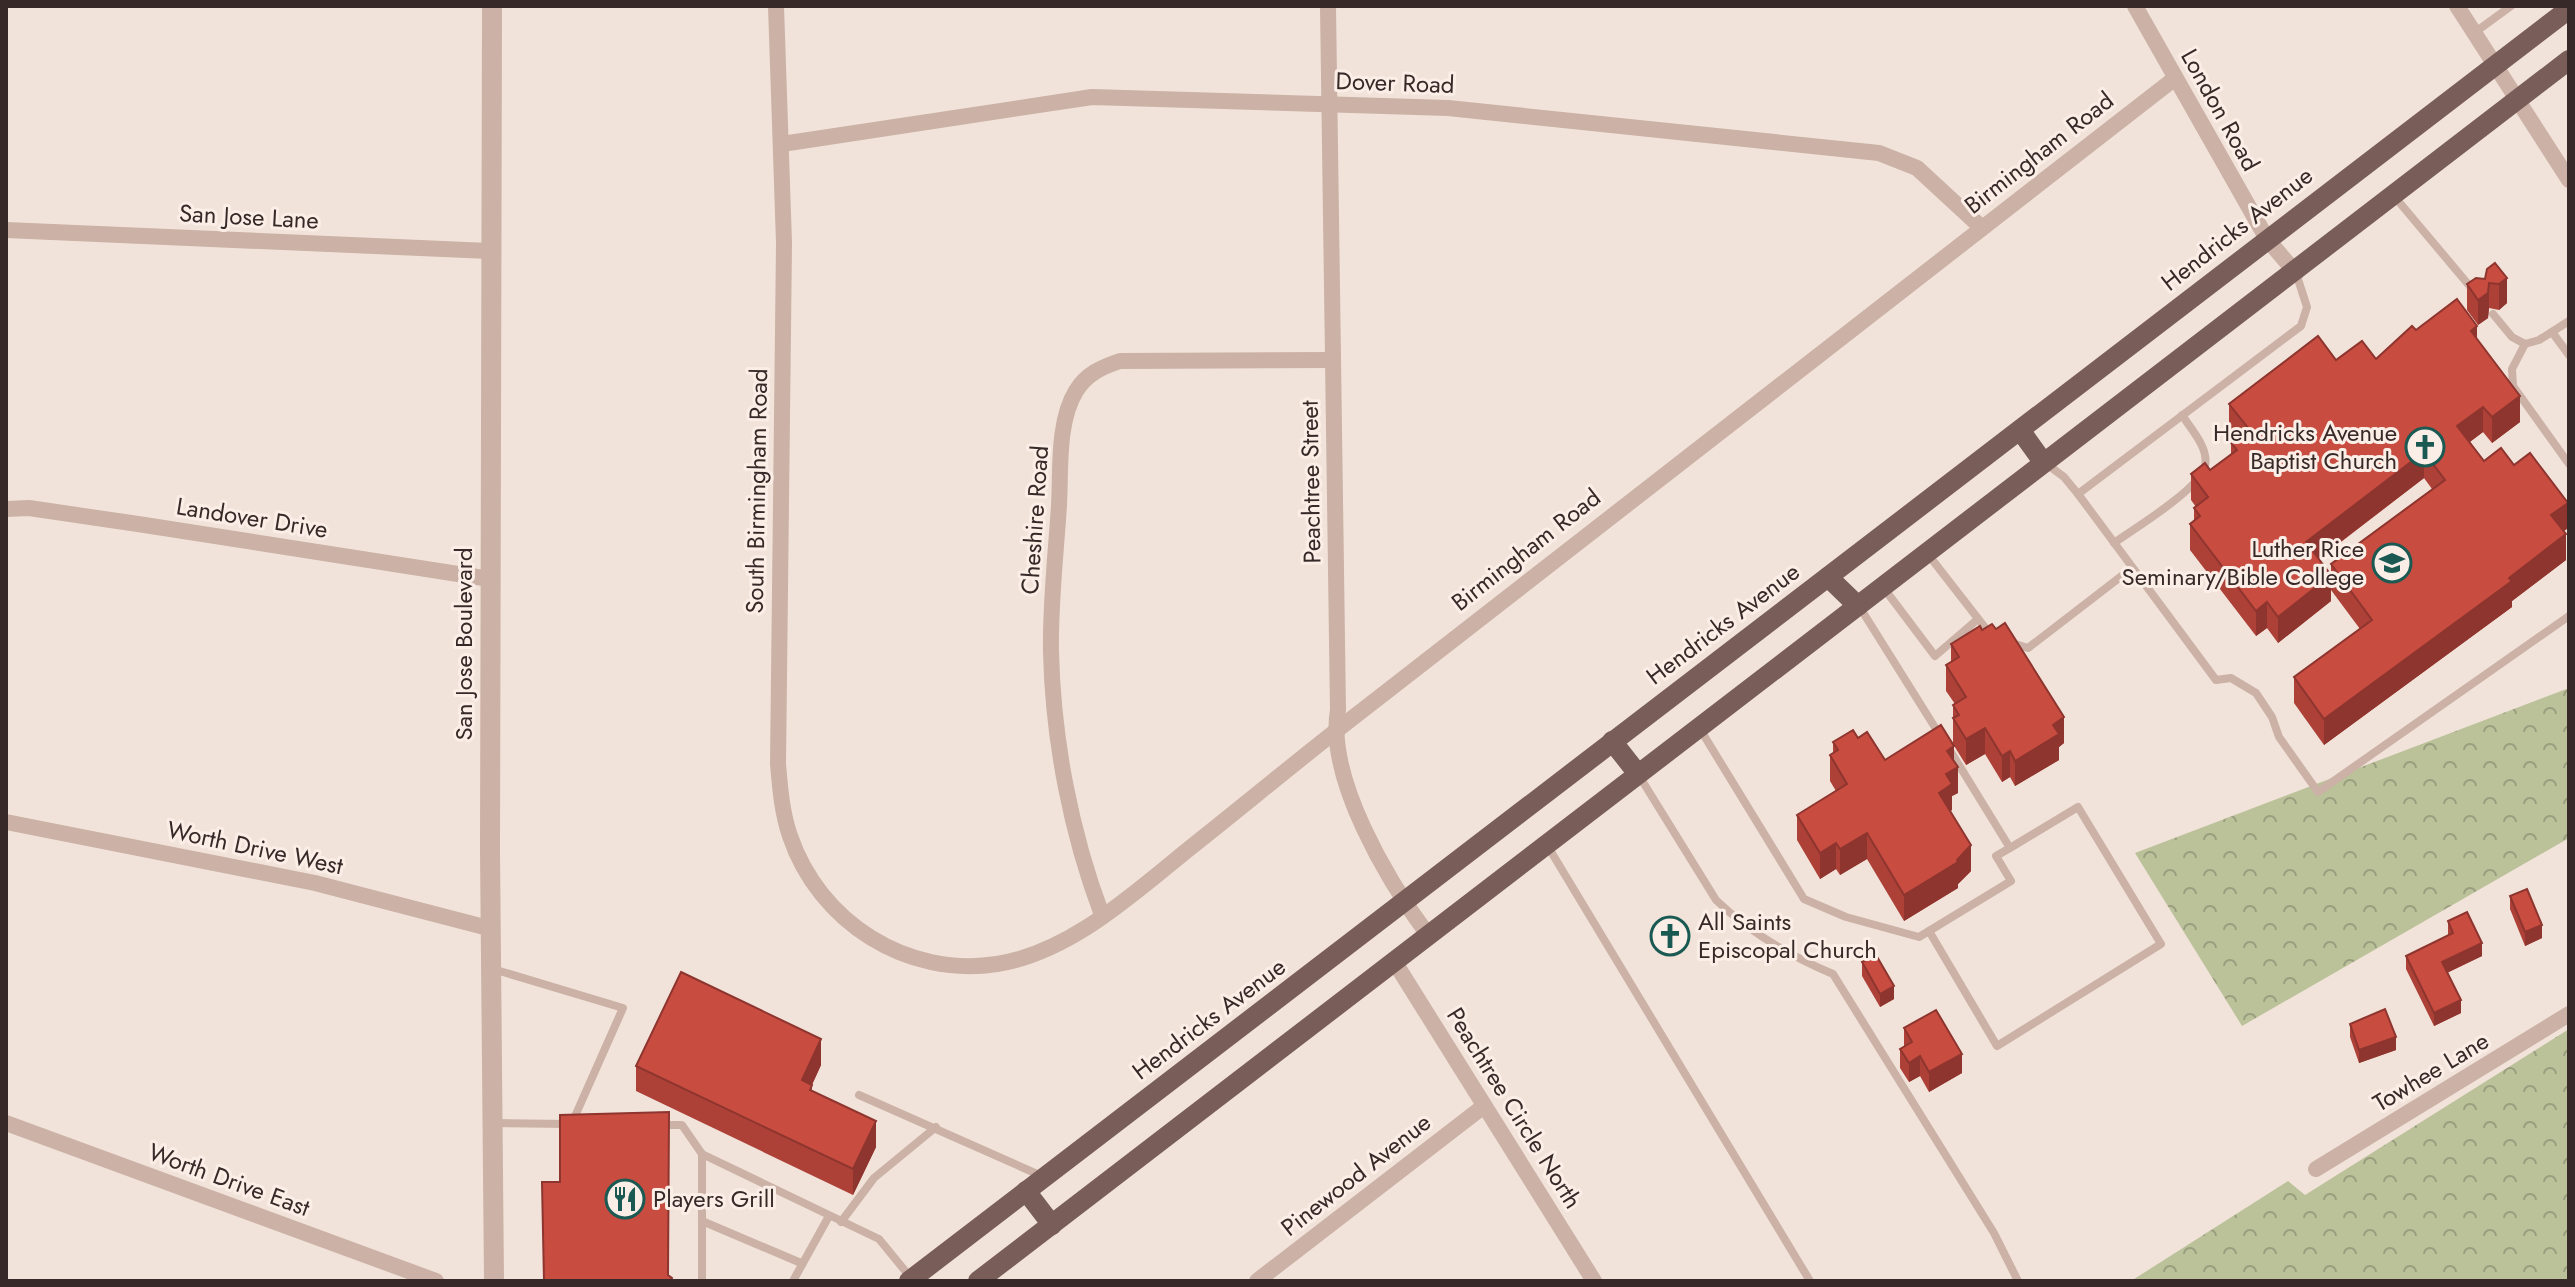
<svg xmlns="http://www.w3.org/2000/svg" width="2575" height="1287" font-family="Jost,sans-serif">
	<defs>
		<pattern id="forest-crowns" width="20" height="18" patternUnits="userSpaceOnUse" patternTransform="scale(2)"><rect width="20" height="18" fill="#bbc29a"/><path d="M2 6a3 3 0 1 1 6 0M12 15a3 3 0 1 1 6 0" fill="none" stroke="#999e7e"/></pattern>
	</defs>
	<rect width="100%" height="100%" fill="#f2e3da"/>
	<g fill="url(#forest-crowns)">
		<path d="M2569 688V838L2242 1026 2135 853Z"/>
		<path d="M2569 1029V1281H2131L2288 1181 2305 1195Z"/>
	</g>
	<g fill="none" stroke-linecap="round" stroke-linejoin="round">
		<g stroke="#cbb1a6" stroke-width="8">
			<path d="M2474 33 2511 6"/>
			<path d="M2394 196 2473 290"/>
			<path d="M2493 314 2512 337 2525 344 2539 340 2569 321"/>
			<path d="M2552 332 2569 355"/>
			<path d="M2525 344 2512 369 2513 386 2569 464"/>
			<path d="M2044 462 2064 477 2078 494 2216 680 2231 678 2256 693 2272 717 2279 737 2318 792 2569 616"/>
			<path d="M2078 494 2301 326 2307 307 2296 273"/>
			<path d="M2114 543C2135 528 2200 489 2205 466 2209 448 2191 429 2182 415"/>
			<path d="M1927 553 1990 634"/>
			<path d="M1883 587 1935 656 1978 619"/>
			<path d="M1859 606 1941 737"/>
			<path d="M2009 642 2028 648 2132 568"/>
			<path d="M1700 729 1804 899 1846 917 1919 937 1929 931"/>
			<path d="M1951 752 2010 848 1996 856 2011 881 1929 931 1997 1046 2161 944 2078 807 2010 848"/>
			<path d="M1638 774 1716 900C1750 933 1790 956 1833 974L1994 1233 2018 1281"/>
			<path d="M1547 845 1810 1281"/>
			<path d="M493 969 623 1008 572 1123"/>
			<path d="M859 1095 1044 1177"/>
			<path d="M494 1123 568 1124"/>
			<path d="M662 1125H682L702 1154 879 1239 911 1278"/>
			<path d="M702 1221 801 1263"/>
			<path d="M841 1222 874 1178 936 1127"/>
			<path d="M702 1281V1154"/>
			<path d="M793 1281 829 1216"/>
		</g>
		<g stroke="#cbb1a6" stroke-width="16">
			<path d="M776 6 784 243 778 764C780 788 782 813 790 836 819 922 907 978 997 964 1070 953 1134 893 1190 848 1238 810 1285 771 1332 734 1612 515 1893 297 2174 79"/>
			<path d="M1328 6 1338 710C1326 778 1388 881 1428 935"/>
			<path d="M2135 6 2267 239 2296 273"/>
			<path d="M2457 6 2569 180"/>
			<path d="M782 144 1092 97 1448 108 1879 153 1917 168 1982 228"/>
			<path d="M6 230 489 251"/>
			<path d="M6 509 29 508 138 524 490 579"/>
			<path d="M6 822 315 883 492 929"/>
			<path d="M1102 915C1071 833 1053 740 1051 652 1050 603 1056 554 1059 505 1061 470 1057 422 1076 391 1086 374 1102 367 1120 361L1333 360"/>
			<path d="M1394 961 1594 1281"/>
			<path d="M6 1123 436 1281"/>
			<path d="M2316 1169 2569 1014"/>
			<path d="M1257 1281 1484 1106"/>
		</g>
		<path stroke="#cbb1a6" stroke-width="20" d="M492 6 490 851 494 1281"/>
		<g stroke="#795d58" stroke-width="20">
			<path d="M2020 430 2043 462"/>
			<path d="M1828 577 1858 606"/>
			<path d="M1612 741 1638 774"/>
			<path d="M1026 1191 1052 1225"/>
			<path d="M909 1281 2569 9"/>
			<path d="M978 1281 2569 60"/>
		</g>
	</g>
	<g fill="#ad4138" fill-rule="evenodd">
		<path d="M2495 263 2507 303 2499 310 2489 308 2488 318 2478 325 2467 310V284L2485 279Z"/>
		<path d="M2416 330 2477 339 2520 422 2492 443 2483 432 2470 442 2484 461 2514 465 2568 528 2564 531 2566 560 2512 601V607L2324 745 2294 703V677L2360 629 2331 590V601L2278 643 2267 628 2256 636 2190 550V524L2194 521V508L2196 507 2191 500V474L2210 470 2231 454V443L2237 439 2229 429V404L2336 360 2376 359ZM2424 478 2432 489 2331 564V575L2319 559Z"/>
		<path d="M1951 644 2064 743 2059 747V760L2015 786 2010 777 2002 782 1985 754 1966 765 1953 744V705L1955 704 1946 691V665L1951 662Z"/>
		<path d="M1858 738 1885 760 1954 762 1958 793 1952 796V810L1950 811 1971 871 1958 884V888L1904 921 1867 859 1840 875 1836 869 1820 879 1797 840V815L1836 791 1830 781V755L1833 753V742Z"/>
		<path d="M2510 896 2542 938 2525 946 2510 909Z"/>
		<path d="M2448 921 2482 956 2447 973 2461 1013 2434 1026 2406 969V956L2448 935Z"/>
		<path d="M1862 962 1894 999 1880 1007 1862 976Z"/>
		<path d="M2350 1024 2396 1050 2359 1063 2350 1037Z"/>
		<path d="M1904 1028 1962 1073 1929 1092 1920 1076 1909 1082 1900 1068V1049L1904 1046Z"/>
		<path d="M821 1065 812 1085V1091L876 1147 853 1195 636 1091V1066Z"/>
	</g>
	<g fill="#8d352e">
		<path d="M2507 278V303L2499 310V284Z"/>
		<path d="M2489 283V308L2488 318 2478 325V300Z"/>
		<path d="M2477 326V351L2471 331Z"/>
		<path d="M2520 396V422L2492 443V417Z"/>
		<path d="M2483 407V432L2457 451V426Z"/>
		<path d="M2424 452V478L2306 568V542Z"/>
		<path d="M2568 503V528L2551 541V515Z"/>
		<path d="M2566 534V560L2512 601V607L2324 745V719Z"/>
		<path d="M2331 575V601L2278 643V617Z"/>
		<path d="M2267 602V628L2256 636V611Z"/>
		<path d="M2064 717V743L2059 747V760L2015 786V761L2053 725Z"/>
		<path d="M1985 728V754L1966 765V739Z"/>
		<path d="M1954 746V769L1958 767V793L1952 796V810L1939 818V793L1946 774 1947 751Z"/>
		<path d="M2010 751V777L2002 782V756Z"/>
		<path d="M1867 833V859L1840 875V849Z"/>
		<path d="M1836 843V869L1820 879V853Z"/>
		<path d="M1971 845V871L1958 884V888L1904 921V895L1957 860Z"/>
		<path d="M2542 925V938L2525 946V932Z"/>
		<path d="M2482 943V956L2442 975V962Z"/>
		<path d="M1894 986V999L1880 1007V994Z"/>
		<path d="M2461 1000V1013L2434 1026V1013Z"/>
		<path d="M2396 1037V1050L2359 1063V1050Z"/>
		<path d="M821 1039V1065L802 1106V1080Z"/>
		<path d="M1962 1054V1073L1929 1092V1072Z"/>
		<path d="M1920 1056V1076L1909 1082V1063Z"/>
		<path d="M876 1121V1147L853 1195V1169Z"/>
	</g>
	<g fill="#c94c41" stroke="#8d352e" stroke-width="2">
		<path d="M2495 263 2507 278 2499 284 2489 283 2488 293 2478 300 2467 284 2476 278 2485 279 2487 269Z"/>
		<path d="M2457 299 2477 326 2471 331 2520 396 2492 417 2483 407 2457 426 2484 461 2501 448 2514 465 2530 453 2568 503 2551 515 2566 534 2509 578 2512 581 2324 719 2294 677 2372 620 2331 564 2445 480 2424 452 2306 542 2331 575 2278 617 2267 602 2256 611 2190 524 2200 516 2194 508 2208 497 2191 474 2205 463 2210 470 2237 450 2231 443 2249 429 2229 404 2318 336 2336 360 2362 341 2376 359 2412 326 2416 330Z"/>
		<path d="M2005 623 2064 717 2053 725 2059 734 2015 761 2010 751 2002 756 1985 728 1966 739 1953 718 1959 715 1953 705 1966 697 1946 665 1959 657 1951 644 1980 626 1982 630 1992 624 1996 629Z"/>
		<path d="M1941 725 1954 746 1947 751 1958 767 1946 774 1952 784 1939 793 1971 845 1957 860 1958 862 1904 895 1867 833 1840 849 1836 843 1820 853 1797 815 1847 784 1830 755 1838 750 1833 742 1853 730 1858 738 1867 732 1885 760Z"/>
		<path d="M2527 889 2542 925 2525 932 2510 896Z"/>
		<path d="M2467 912 2482 943 2442 962 2461 1000 2434 1013 2406 956 2453 933 2448 921Z"/>
		<path d="M1876 955 1894 986 1880 994 1862 962Z"/>
		<path d="M681 972 821 1039 802 1080 812 1085 810 1090 876 1121 853 1169 636 1066Z"/>
		<path d="M2385 1009 2396 1037 2359 1050 2350 1024Z"/>
		<path d="M1936 1010 1962 1054 1929 1072 1920 1056 1909 1063 1900 1049 1912 1042 1904 1028Z"/>
		<path d="M669 1112 668 1275 672 1278 670 1281H544L542 1182H560V1115Z"/>
	</g>
	<defs>
		<symbol id="church-ring" viewBox="-11 -11 22 22"><circle r="9.5" fill="#faeee7" stroke="#1b5953" stroke-width="1.5"/><path d="M-1.2-6h2.4v3.5h3.3v2.4h-3.3V6h-2.4V-.1h-3.3v-2.4h3.3Z" fill="#1b5953"/></symbol>
		<symbol id="school-ring" viewBox="-11 -11 22 22"><circle r="9.5" fill="#faeee7" stroke="#1b5953" stroke-width="1.5"/><path d="M0-5L7-2L0 1L-7-2ZM-4 1L0 2.5L4 1V4Q0 6-4 4Z" fill="#1b5953"/></symbol>
		<symbol id="restaurant-ring" viewBox="-11 -11 22 22"><circle r="9.5" fill="#faeee7" stroke="#1b5953" stroke-width="1.5"/><path d="M-5-6h1v4h1v-4h1v4h1v-4h1v5L-1.5 .5V6h-2V.5L-5-1ZM5-6V6H3V1.5H1.5Q1.5-4 5-6Z" fill="#1b5953"/></symbol>
	</defs>
	<g fill-rule="evenodd">
		<use href="#church-ring" x="2403" y="425" width="44" height="44"/>
		<use href="#school-ring" x="2370" y="541" width="44" height="44"/>
		<use href="#church-ring" x="1648" y="914" width="44" height="44"/>
		<use href="#restaurant-ring" x="603" y="1177" width="44" height="44"/>
	</g>
	<g text-anchor="middle" stroke-width="6" stroke-linejoin="round" paint-order="stroke">
		<g font-size="24" fill="#372927" stroke="#faeee7">
			<text transform="translate(1395 83) rotate(2)" y="8">Dover Road</text>
			<text transform="translate(2220 110) rotate(61)" y="8">London Road</text>
			<text transform="translate(2039 153) rotate(-38)" y="8">Birmingham Road</text>
			<text transform="translate(249 217) rotate(3)" y="8">San Jose Lane</text>
			<text transform="translate(2237 229) rotate(-38)" y="8">Hendricks Avenue</text>
			<text transform="translate(1311 482) rotate(-91)" y="8">Peachtree Street</text>
			<text transform="translate(757 491) rotate(-89)" y="8">South Birmingham Road</text>
			<text transform="translate(252 518) rotate(9)" y="8">Landover Drive</text>
			<text transform="translate(1035 520) rotate(-86)" y="8">Cheshire Road</text>
			<text transform="translate(1526 550) rotate(-38)" y="8">Birmingham Road</text>
			<text transform="translate(1723 624) rotate(-37)" y="8">Hendricks Avenue</text>
			<text transform="translate(464 644) rotate(-90)" y="8">San Jose Boulevard</text>
			<text transform="translate(255 848) rotate(12)" y="8">Worth Drive West</text>
			<text transform="translate(1209 1019) rotate(-37)" y="8">Hendricks Avenue</text>
			<text transform="translate(2431 1072) rotate(-31)" y="8">Towhee Lane</text>
			<text transform="translate(1514 1108) rotate(58)" y="8">Peachtree Circle North</text>
			<text transform="translate(1356 1175) rotate(-38)" y="8">Pinewood Avenue</text>
			<text transform="translate(229 1180) rotate(20)" y="8">Worth Drive East</text>
		</g>
		<g font-size="24" fill="#372927" stroke="#faeee7" text-anchor="end">
			<text x="2397" y="441">Hendricks Avenue<tspan x="2397" dy="28">Baptist Church</tspan></text>
			<text x="2364" y="557">Luther Rice<tspan x="2364" dy="28">Seminary/Bible College</tspan></text>
			<text x="1698" y="930" text-anchor="start">All Saints<tspan x="1698" dy="28">Episcopal Church</tspan></text>
			<text x="653" y="1207" text-anchor="start">Players Grill</text>
		</g>
	</g>
	<rect width="2575" height="1287" fill="none" stroke="#372927" stroke-width="16"/>
</svg>
